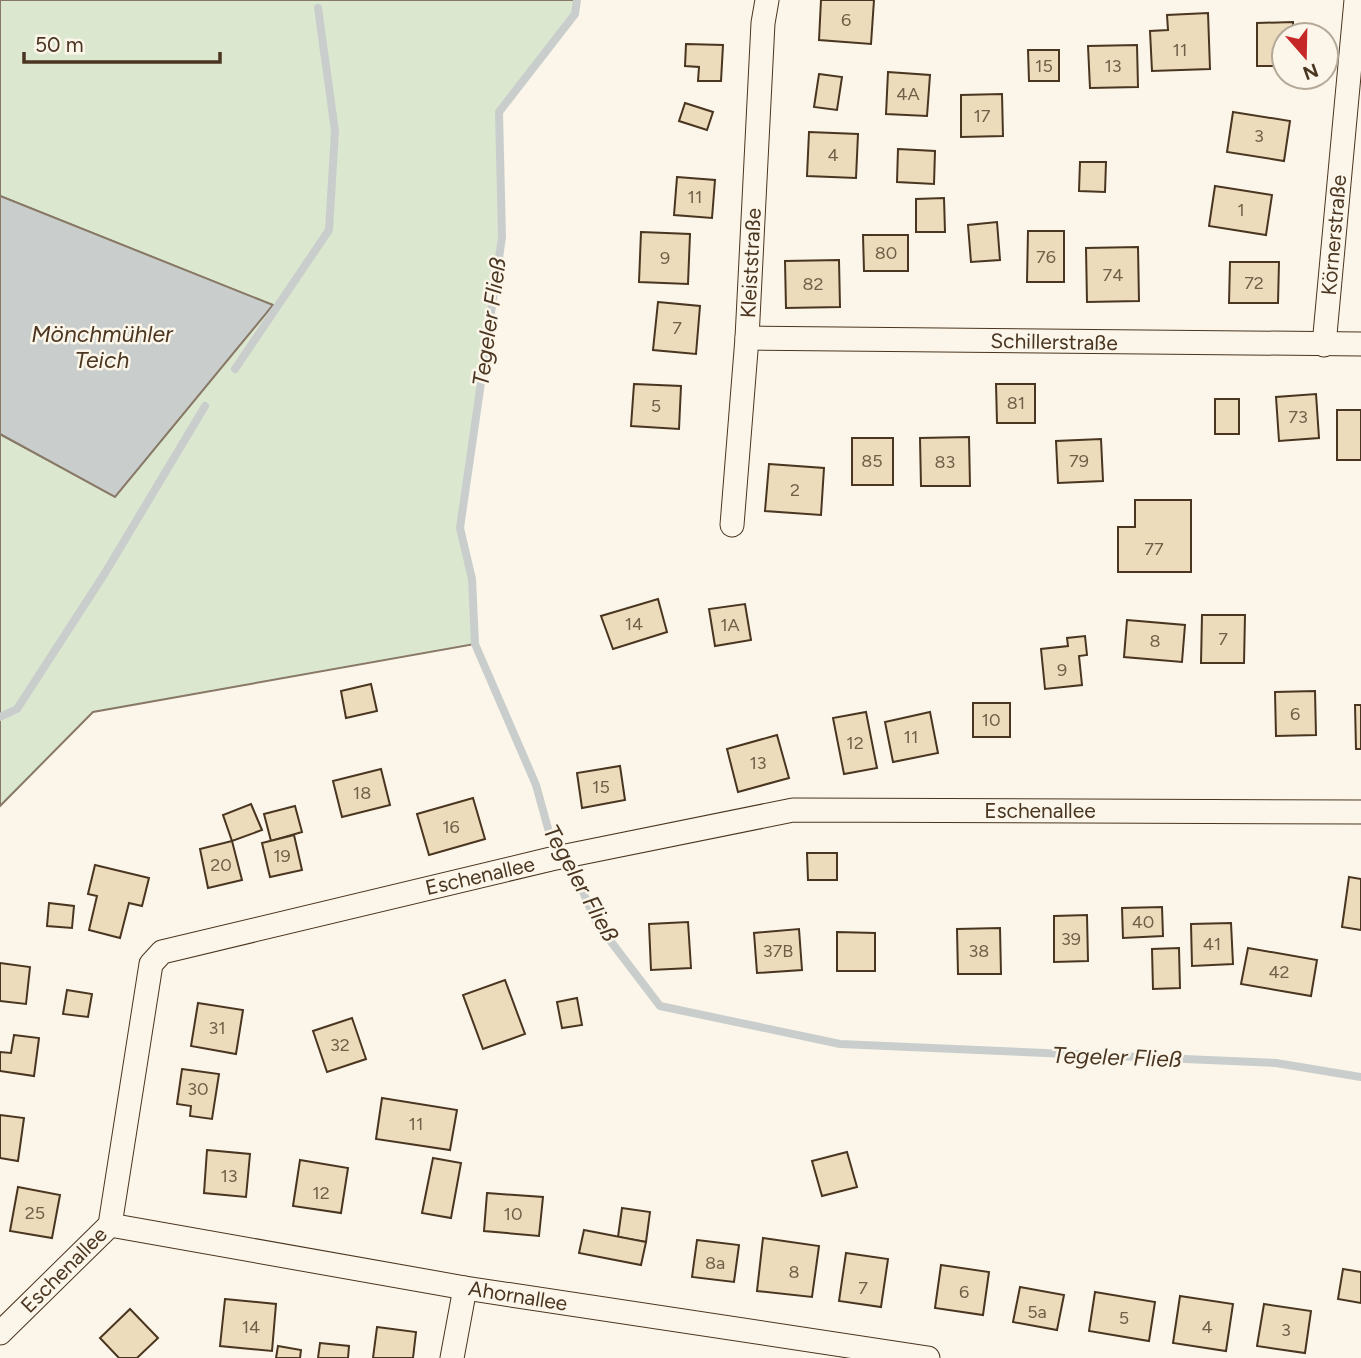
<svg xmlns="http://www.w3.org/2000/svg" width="1361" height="1358" font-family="Figtree,sans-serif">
	<rect width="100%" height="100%" fill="#fbf6e9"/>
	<path fill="#dce7d0" stroke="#887966" stroke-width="2" d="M0 0H577L575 14 499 112 502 237 460 528 472 579 475 644 93 712 0 806V434L115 496 272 305 0 196Z"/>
	<path fill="#c9cecd" stroke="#887966" stroke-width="2" d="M0 196 273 305 115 497 0 434Z"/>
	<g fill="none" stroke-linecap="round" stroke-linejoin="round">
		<g stroke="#c9cecd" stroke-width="8">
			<path d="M577 0 575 14 499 112 502 237 460 528 472 579 475 644 536 785 549 832 570 862 596 922 660 1006 840 1044 1276 1063 1361 1077"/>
			<path d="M235 369 329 230 335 131 318 8"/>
			<path d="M0 717 17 709 105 573 205 406"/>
		</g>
	</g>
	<g fill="#ecdcbc" stroke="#4a3520" stroke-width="2">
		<path d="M821 0H874L871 44 819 40Z"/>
		<path d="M1208 13 1210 69 1152 71 1150 31 1168 30 1167 15Z"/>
		<path d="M1293 22V35H1284V66H1257V23Z"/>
		<path d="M686 44 723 45 721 81H698L699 67 685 66Z"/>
		<path d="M1137 45 1138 87 1090 88 1088 46Z"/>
		<path d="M1028 50H1059V81H1029Z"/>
		<path d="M888 72 930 75 927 116 886 114Z"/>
		<path d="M819 74 842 77 837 110 814 107Z"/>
		<path d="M1002 94 1003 136 961 137V95Z"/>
		<path d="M685 103 713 112 707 130 679 121Z"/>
		<path d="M1233 112 1290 121 1284 161 1227 152Z"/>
		<path d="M809 132 858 134 856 178 807 176Z"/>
		<path d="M898 149 935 151 934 184 897 182Z"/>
		<path d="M1080 162H1106L1105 192 1079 191Z"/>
		<path d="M677 177 715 180 712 218 674 215Z"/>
		<path d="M1215 186 1272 195 1266 235 1209 226Z"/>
		<path d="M944 198 945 232H916V199Z"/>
		<path d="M997 222 1000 260 971 262 968 225Z"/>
		<path d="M1028 231H1064V282H1027Z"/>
		<path d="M641 232 690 234 688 284 639 282Z"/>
		<path d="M863 235H908V271H864Z"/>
		<path d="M1138 247 1139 301 1087 302 1086 248Z"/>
		<path d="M839 260 840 307 786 308 785 261Z"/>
		<path d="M1230 262H1279L1278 303H1229Z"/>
		<path d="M658 302 700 306 696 354 653 350Z"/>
		<path d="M634 384 681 386 679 429 631 426Z"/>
		<path d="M996 384H1035V423H997Z"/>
		<path d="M1316 394 1319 438 1279 441 1276 397Z"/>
		<rect x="1215" y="399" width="24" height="35"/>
		<rect x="1337" y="410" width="24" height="50"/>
		<path d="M969 437 970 486H921L920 438Z"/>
		<rect x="852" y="438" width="41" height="47"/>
		<path d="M1101 439 1103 481 1058 483 1056 441Z"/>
		<path d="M769 464 824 468 821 515 765 511Z"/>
		<path d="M1135 500H1191V572H1118V527H1135Z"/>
		<path d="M658 599 667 632 613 649 601 616Z"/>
		<path d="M745 604 751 640 715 646 709 609Z"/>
		<path d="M1202 615H1245L1244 663H1201Z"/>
		<path d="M1127 620 1185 625 1182 662 1124 657Z"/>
		<path d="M1085 636 1087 655 1079 656 1082 685 1045 689 1041 649 1068 646 1067 638Z"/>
		<path d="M371 684 377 711 346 718 341 691Z"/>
		<path d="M1315 691 1316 735 1276 736 1275 692Z"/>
		<rect x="973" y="703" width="37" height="34"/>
		<path d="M1355 705H1361V749H1356Z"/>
		<path d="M866 712 877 768 844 774 833 718Z"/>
		<path d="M930 712 938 753 893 762 885 722Z"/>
		<path d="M777 735 789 778 738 792 727 749Z"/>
		<path d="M620 766 625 800 582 808 577 773Z"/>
		<path d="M381 769 390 805 342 817 333 781Z"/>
		<path d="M473 798 485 839 429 855 417 814Z"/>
		<path d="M251 804 262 830 232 841 223 815Z"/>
		<path d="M295 806 302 832 271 841 264 814Z"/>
		<path d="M294 835 302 870 270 877 262 843Z"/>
		<path d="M232 841 242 880 208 888 200 849Z"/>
		<path d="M807 853H837V880H808Z"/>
		<path d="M95 865 149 878 142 906 129 903 120 938 89 930 97 896 88 894Z"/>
		<path d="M1349 877 1361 879V930L1342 927Z"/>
		<path d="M49 903 74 906 72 928 47 926Z"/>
		<path d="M1162 907 1163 936 1123 938 1122 908Z"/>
		<path d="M1087 915 1088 961 1054 962V916Z"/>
		<path d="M688 922 691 968 651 970 649 924Z"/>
		<path d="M1231 923 1233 964 1192 966 1191 924Z"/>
		<path d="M1000 928 1001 974H958L957 929Z"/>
		<path d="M799 929 802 970 757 973 754 933Z"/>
		<path d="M837 932 875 933V971H837Z"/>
		<path d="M1179 948 1180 988 1153 989 1152 949Z"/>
		<path d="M1248 948 1317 960 1311 996 1241 984Z"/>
		<path d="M0 963 30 967 26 1004 0 1001Z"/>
		<path d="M505 980 525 1034 483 1049 463 995Z"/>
		<path d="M67 990 92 994 88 1017 63 1014Z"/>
		<path d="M577 998 582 1025 562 1028 557 1002Z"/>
		<path d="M198 1003 243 1010 236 1054 191 1046Z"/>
		<path d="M352 1018 366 1059 327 1072 313 1031Z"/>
		<path d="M14 1035 39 1038 34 1076 0 1071V1052L11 1053Z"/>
		<path d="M182 1069 219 1074 212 1119 190 1116 191 1106 177 1104Z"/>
		<path d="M382 1098 457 1110 450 1150 376 1139Z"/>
		<path d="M0 1115 24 1118 18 1161 0 1158Z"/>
		<path d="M207 1150 250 1154 246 1197 204 1193Z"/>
		<path d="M847 1152 857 1187 822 1196 812 1161Z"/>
		<path d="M433 1158 461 1163 451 1218 422 1213Z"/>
		<path d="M300 1160 348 1168 341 1213 293 1206Z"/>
		<path d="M18 1187 60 1195 52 1238 10 1231Z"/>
		<path d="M487 1193 543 1197 539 1236 484 1231Z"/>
		<path d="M622 1208 650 1212 646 1242 618 1237Z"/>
		<path d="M584 1230 646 1242 641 1265 579 1253Z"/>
		<path d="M763 1238 819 1246 812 1297 757 1291Z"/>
		<path d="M697 1240 739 1245 734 1282 692 1277Z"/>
		<path d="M846 1253 888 1259 881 1307 839 1301Z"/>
		<path d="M941 1265 989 1272 983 1315 935 1308Z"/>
		<path d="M1343 1269 1361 1272V1303L1338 1299Z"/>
		<path d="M1020 1287 1064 1295 1057 1330 1013 1322Z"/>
		<path d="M1095 1292 1155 1302 1149 1341 1089 1331Z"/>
		<path d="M1180 1296 1233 1304 1226 1351 1173 1343Z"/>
		<path d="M225 1299 276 1304 272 1351 220 1346Z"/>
		<path d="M1264 1304 1311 1311 1305 1353 1257 1346Z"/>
		<path d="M130 1309 158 1338 137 1358H119L100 1338Z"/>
		<path d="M377 1327 416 1332 413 1358H373Z"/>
		<path d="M320 1343 349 1346 348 1358H318Z"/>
		<path d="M278 1346 301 1350 300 1358H276Z"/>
	</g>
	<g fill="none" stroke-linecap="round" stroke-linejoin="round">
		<defs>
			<g id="minor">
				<path d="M747 338 1361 344"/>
				<path d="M1324 345 1356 0"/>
				<path d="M732 525 747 338 763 23 767 0"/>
				<path d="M110 1225 465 1288 928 1358"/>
				<path d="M0 1333 110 1225 151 964 162 952 551 859 793 810 1361 812"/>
				<path d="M452 1358 465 1288"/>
			</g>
		</defs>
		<use href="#minor" stroke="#4a3520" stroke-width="25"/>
		<use href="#minor" stroke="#fbf6e9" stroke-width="23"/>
	</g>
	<g text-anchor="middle" stroke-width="5" stroke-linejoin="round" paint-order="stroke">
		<g font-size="18" fill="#725f47">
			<text x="846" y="26">6</text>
			<text x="1180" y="56">11</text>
			<text x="1044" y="72">15</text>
			<text x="1113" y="72">13</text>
			<text x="908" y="100">4A</text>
			<text x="982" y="122">17</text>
			<text x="1259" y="142">3</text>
			<text x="833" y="161">4</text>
			<text x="695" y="203">11</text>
			<text x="1241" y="216">1</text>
			<text x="886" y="259">80</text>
			<text x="1046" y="263">76</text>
			<text x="665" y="264">9</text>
			<text x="1113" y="281">74</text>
			<text x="1254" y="289">72</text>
			<text x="813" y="290">82</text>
			<text x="677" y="334">7</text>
			<text x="1016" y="409">81</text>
			<text x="656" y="412">5</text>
			<text x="1298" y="423">73</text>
			<text x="872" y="467">85</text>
			<text x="1079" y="467">79</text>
			<text x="945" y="468">83</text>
			<text x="795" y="496">2</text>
			<text x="1154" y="555">77</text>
			<text x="634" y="630">14</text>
			<text x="730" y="631">1A</text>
			<text x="1223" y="645">7</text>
			<text x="1155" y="647">8</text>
			<text x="1062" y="676">9</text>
			<text x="1295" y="720">6</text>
			<text x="991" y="726">10</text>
			<text x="911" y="743">11</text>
			<text x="855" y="749">12</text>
			<text x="758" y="769">13</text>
			<text x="601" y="793">15</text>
			<text x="362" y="799">18</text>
			<text x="451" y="833">16</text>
			<text x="282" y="862">19</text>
			<text x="221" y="871">20</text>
			<text x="1143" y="928">40</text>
			<text x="1071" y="945">39</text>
			<text x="1212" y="950">41</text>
			<text x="778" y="957">37B</text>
			<text x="979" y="957">38</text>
			<text x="1279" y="978">42</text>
			<text x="217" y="1034">31</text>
			<text x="340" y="1051">32</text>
			<text x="198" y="1095">30</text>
			<text x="416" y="1130">11</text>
			<text x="229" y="1182">13</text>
			<text x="321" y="1199">12</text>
			<text x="35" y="1219">25</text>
			<text x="513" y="1220">10</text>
			<text x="715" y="1269">8a</text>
			<text x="794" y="1278">8</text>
			<text x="863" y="1294">7</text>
			<text x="964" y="1298">6</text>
			<text x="1037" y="1318">5a</text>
			<text x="1124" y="1324">5</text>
			<text x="251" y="1333">14</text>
			<text x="1207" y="1333">4</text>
			<text x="1286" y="1336">3</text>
		</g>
		<g font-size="21" fill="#4a3520" stroke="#fbf6e9">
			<text transform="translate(1334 235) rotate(-85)" y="7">Körnerstraße</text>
			<text transform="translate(751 263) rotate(-87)" y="7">Kleiststraße</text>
			<text transform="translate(1054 342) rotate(1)" y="7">Schillerstraße</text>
			<text x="1040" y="818">Eschenallee</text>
			<text transform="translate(480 876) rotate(-13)" y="7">Eschenallee</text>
			<text transform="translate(64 1270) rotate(-45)" y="7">Eschenallee</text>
			<text transform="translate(518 1296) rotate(9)" y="7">Ahornallee</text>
		</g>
		<g font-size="23" font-style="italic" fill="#4a3520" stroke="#fbf6e9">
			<text transform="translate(489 322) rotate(-82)" y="8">Tegeler Fließ</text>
			<text x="102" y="342">Mönchmühler<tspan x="102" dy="26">Teich</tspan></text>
			<text transform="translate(581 883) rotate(61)" y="8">Tegeler Fließ</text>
			<text transform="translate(1117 1057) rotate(2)" y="8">Tegeler Fließ</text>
		</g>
	</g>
	<g transform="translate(1305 56) rotate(160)"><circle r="33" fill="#fbf6e9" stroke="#b4a999" stroke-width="2"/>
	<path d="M0-5L12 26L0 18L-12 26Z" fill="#c62828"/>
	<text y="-10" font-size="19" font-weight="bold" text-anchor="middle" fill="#4a3520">N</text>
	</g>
	<path d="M24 52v10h196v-10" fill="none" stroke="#4a3520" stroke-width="3.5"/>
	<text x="35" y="52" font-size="21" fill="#4a3520" stroke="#fbf6e9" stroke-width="5" paint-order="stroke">50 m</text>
</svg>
